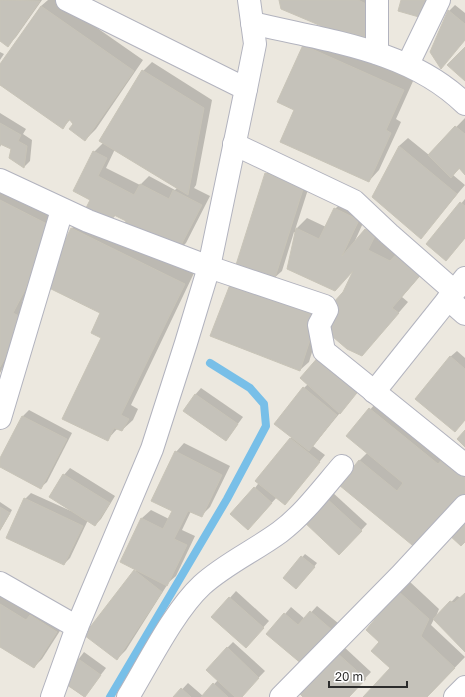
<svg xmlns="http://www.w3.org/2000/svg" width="465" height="697" font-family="'Golos Text',sans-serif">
	<rect width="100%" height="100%" fill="#ece8df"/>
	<g fill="#0003" fill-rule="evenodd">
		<path d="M0 0H42L16 37 8 45 0 40Z"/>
		<path d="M48 0H57L143 60 96 129 85 140 71 119 63 127 0 84V66L41 6Z"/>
		<path d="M280 0H376L372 34 364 43Z"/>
		<path d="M455 5 465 13V39L431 52 449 11Z"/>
		<path d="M314 35 414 79 396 119 401 122 379 170 369 181 296 109 304 46Z"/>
		<path d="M0 52 4 54 0 60Z"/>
		<path d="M152 62 212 100 196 185 194 188 210 196 186 243 177 252 116 215 111 220 91 199 94 152 104 142 143 71ZM115 149 177 188 175 190 149 176 140 185 106 168Z"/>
		<path d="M0 113 26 129 23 134 32 140 30 161 24 167 12 149 2 143 0 147Z"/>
		<path d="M465 118V173L460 168 453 175 465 185 421 237 399 146 408 138 429 155Z"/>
		<path d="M275 165 312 177 295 230 307 218 326 227 335 209 346 198 369 210 353 245 377 219 386 224 378 240 401 251 433 261 402 297 408 302 362 355 344 293 354 270 294 232 282 271 273 279 266 174Z"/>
		<path d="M0 184 57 213 37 277 22 302 36 310 0 373Z"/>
		<path d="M465 199V238L446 260 427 244Z"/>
		<path d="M82 218 194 273 131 405 138 409 133 420 122 430 118 428 107 440 102 313 72 228Z"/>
		<path d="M241 274 326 306 309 362 300 370Z"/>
		<path d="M457 351 465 358V420L455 430 450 357Z"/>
		<path d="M365 382 313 446 325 455 285 504 277 497 254 523 255 488 292 437 304 388 308 384Z"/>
		<path d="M201 388 243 417 226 440 195 395Z"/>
		<path d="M380 398 465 457V503L427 537 359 461 368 452 348 436Z"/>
		<path d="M29 410 72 433 47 482 40 488 0 466V460L23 416Z"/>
		<path d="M184 443 230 466 210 507 201 516 191 511 182 530 195 536 176 576 169 582 126 650 117 659 136 569 121 562 142 518 151 510 169 519 173 511 176 452Z"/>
		<path d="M70 468 115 496 101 519 95 525 88 520 70 558 64 564 25 499 31 493 71 511 51 497 64 475Z"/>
		<path d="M332 492 367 524 346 547 326 498Z"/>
		<path d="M0 502 12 510 0 531Z"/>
		<path d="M305 554 317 563 299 585 284 578Z"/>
		<path d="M409 581 439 609 435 619 457 596 461 598 465 594V650L434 619 431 625 465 657 427 697H364L391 668 380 642 399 592Z"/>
		<path d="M0 590 65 623 42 659 34 667 0 646Z"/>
		<path d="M236 591 269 621 252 640 213 617Z"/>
		<path d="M317 606 338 623 309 657 268 634 291 607 305 619Z"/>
		<path d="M233 642 265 671 240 697H175L188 683 203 696 218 680 227 648Z"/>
		<path d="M343 646 371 672 348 697H305Z"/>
		<path d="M84 652 106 668 84 697 62 681Z"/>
	</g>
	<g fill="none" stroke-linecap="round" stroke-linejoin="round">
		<path stroke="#78bfe8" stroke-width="8" d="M110 697 227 499 266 426 264 404 250 388 210 363"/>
	</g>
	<g fill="#c5c2ba" stroke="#c8c4b8">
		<path d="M0 0 40 1 8 47 0 41Z"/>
		<path d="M279 0H358L368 5 364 44 281 9Z"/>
		<path d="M401 0H431L426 19 398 11Z"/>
		<path d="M41 6 134 71 85 141 69 129 73 124 69 119 63 129 0 85V64Z"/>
		<path d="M448 10 465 24V40L441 69 430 52Z"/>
		<path d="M303 45 404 90 386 130 391 133 369 182 280 142 294 110 277 102Z"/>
		<path d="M465 47V81L447 65Z"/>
		<path d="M142 70 204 108 188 195 99 141Z"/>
		<path d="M0 123 21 135 18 141 27 146 24 168 9 158 11 149 0 144Z"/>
		<path d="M455 126 465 134V175L459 168 451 178 428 155Z"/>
		<path d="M399 146 457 194 421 239 372 197Z"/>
		<path d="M93 151 107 158 98 176 134 195 140 184 169 199 173 190 202 205 177 253 124 226 126 221 114 215 111 221 86 208 90 200 73 191Z"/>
		<path d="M265 173 304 186 274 281 235 268Z"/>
		<path d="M0 200 47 224 26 288 13 313 27 320 0 367Z"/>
		<path d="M460 202 465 206V238L446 261 426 244Z"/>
		<path d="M334 208 359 220 342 256 365 229 376 234 368 250 390 261 400 250 423 272 392 308 399 313 362 356 347 349 326 331 333 303 343 292 353 271 335 291 287 269 296 228 319 239Z"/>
		<path d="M71 228 185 284 121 415 129 419 122 431 114 428 108 441 62 419 101 338 91 333 100 313 43 285Z"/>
		<path d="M231 282 318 315 300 371 210 336Z"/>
		<path d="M320 355 360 389 340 414 300 378Z"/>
		<path d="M450 356 465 369V420L455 432 415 399Z"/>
		<path d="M303 387 337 415 309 451 274 424Z"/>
		<path d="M195 394 238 424 226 441 183 411Z"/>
		<path d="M369 408 438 464 443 458 465 476V502L417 549 339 485 359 460 397 491 403 483 346 436Z"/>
		<path d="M22 416 67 439 41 489 0 467V458Z"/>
		<path d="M465 430V447L457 439Z"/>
		<path d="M290 438 320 462 285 505 255 481Z"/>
		<path d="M175 451 222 475 202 517 188 511 174 539 187 545 167 586 120 562 141 518 163 529 172 511 151 501Z"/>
		<path d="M63 474 110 503 95 526 49 497Z"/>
		<path d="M254 487 272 503 248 530 230 514Z"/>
		<path d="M325 497 362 531 339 555 303 521Z"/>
		<path d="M24 498 83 526 64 565 6 538Z"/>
		<path d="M0 507 10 513 0 530Z"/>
		<path d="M465 516V542L461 546 448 534Z"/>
		<path d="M301 556 315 567 296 589 283 578Z"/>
		<path d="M134 570 162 592 117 660 84 635Z"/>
		<path d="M398 591 429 619 421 636 455 668 427 697H363L390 668 371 651 379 642 366 630Z"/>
		<path d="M465 593V652L433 619 450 601 454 603Z"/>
		<path d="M229 597 264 628 246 648 211 617Z"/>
		<path d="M0 604 26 620 30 615 57 632 34 668 0 647Z"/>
		<path d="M310 611 332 630 303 665 266 634 284 613 298 625Z"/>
		<path d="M227 647 259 678 242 697H235L206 670Z"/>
		<path d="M336 652 366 679 349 697H303L299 693Z"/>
		<path d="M77 658 101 675 85 697 61 681Z"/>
		<path d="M213 683 228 697H201Z"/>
		<path d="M181 688 191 697H173Z"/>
	</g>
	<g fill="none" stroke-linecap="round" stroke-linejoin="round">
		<defs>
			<g id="minor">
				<path d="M252 23C326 41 409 49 465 104"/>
				<path d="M377 53V0"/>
				<path d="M408 64 439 0"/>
				<path d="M246 89 255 44 249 0"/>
				<path d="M234 144 354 201 389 234 454 291"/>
				<path d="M0 180 88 221 209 267 325 306 327 310 319 325 324 351 465 465"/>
				<path d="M448 299 465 314"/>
				<path d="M374 392 465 278"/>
				<path d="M0 418 62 210"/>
				<path d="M0 583 77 627"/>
				<path d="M52 697 77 627 152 449 186 343 209 267 246 89 67 0"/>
				<path d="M128 697C148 664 174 611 202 585 225 564 254 551 280 532 303 515 323 488 342 466"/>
				<path d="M281 697 401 575 465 506"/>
				<path d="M455 697 465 687"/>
			</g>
		</defs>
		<use href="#minor" stroke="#b2b3be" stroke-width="24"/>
		<use href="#minor" stroke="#fff" stroke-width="22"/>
	</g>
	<path d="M329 681v6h78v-6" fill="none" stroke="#2c2c2c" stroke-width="2"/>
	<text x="335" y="681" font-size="12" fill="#2c2c2c" stroke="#ffffff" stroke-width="3" paint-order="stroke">20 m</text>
</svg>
